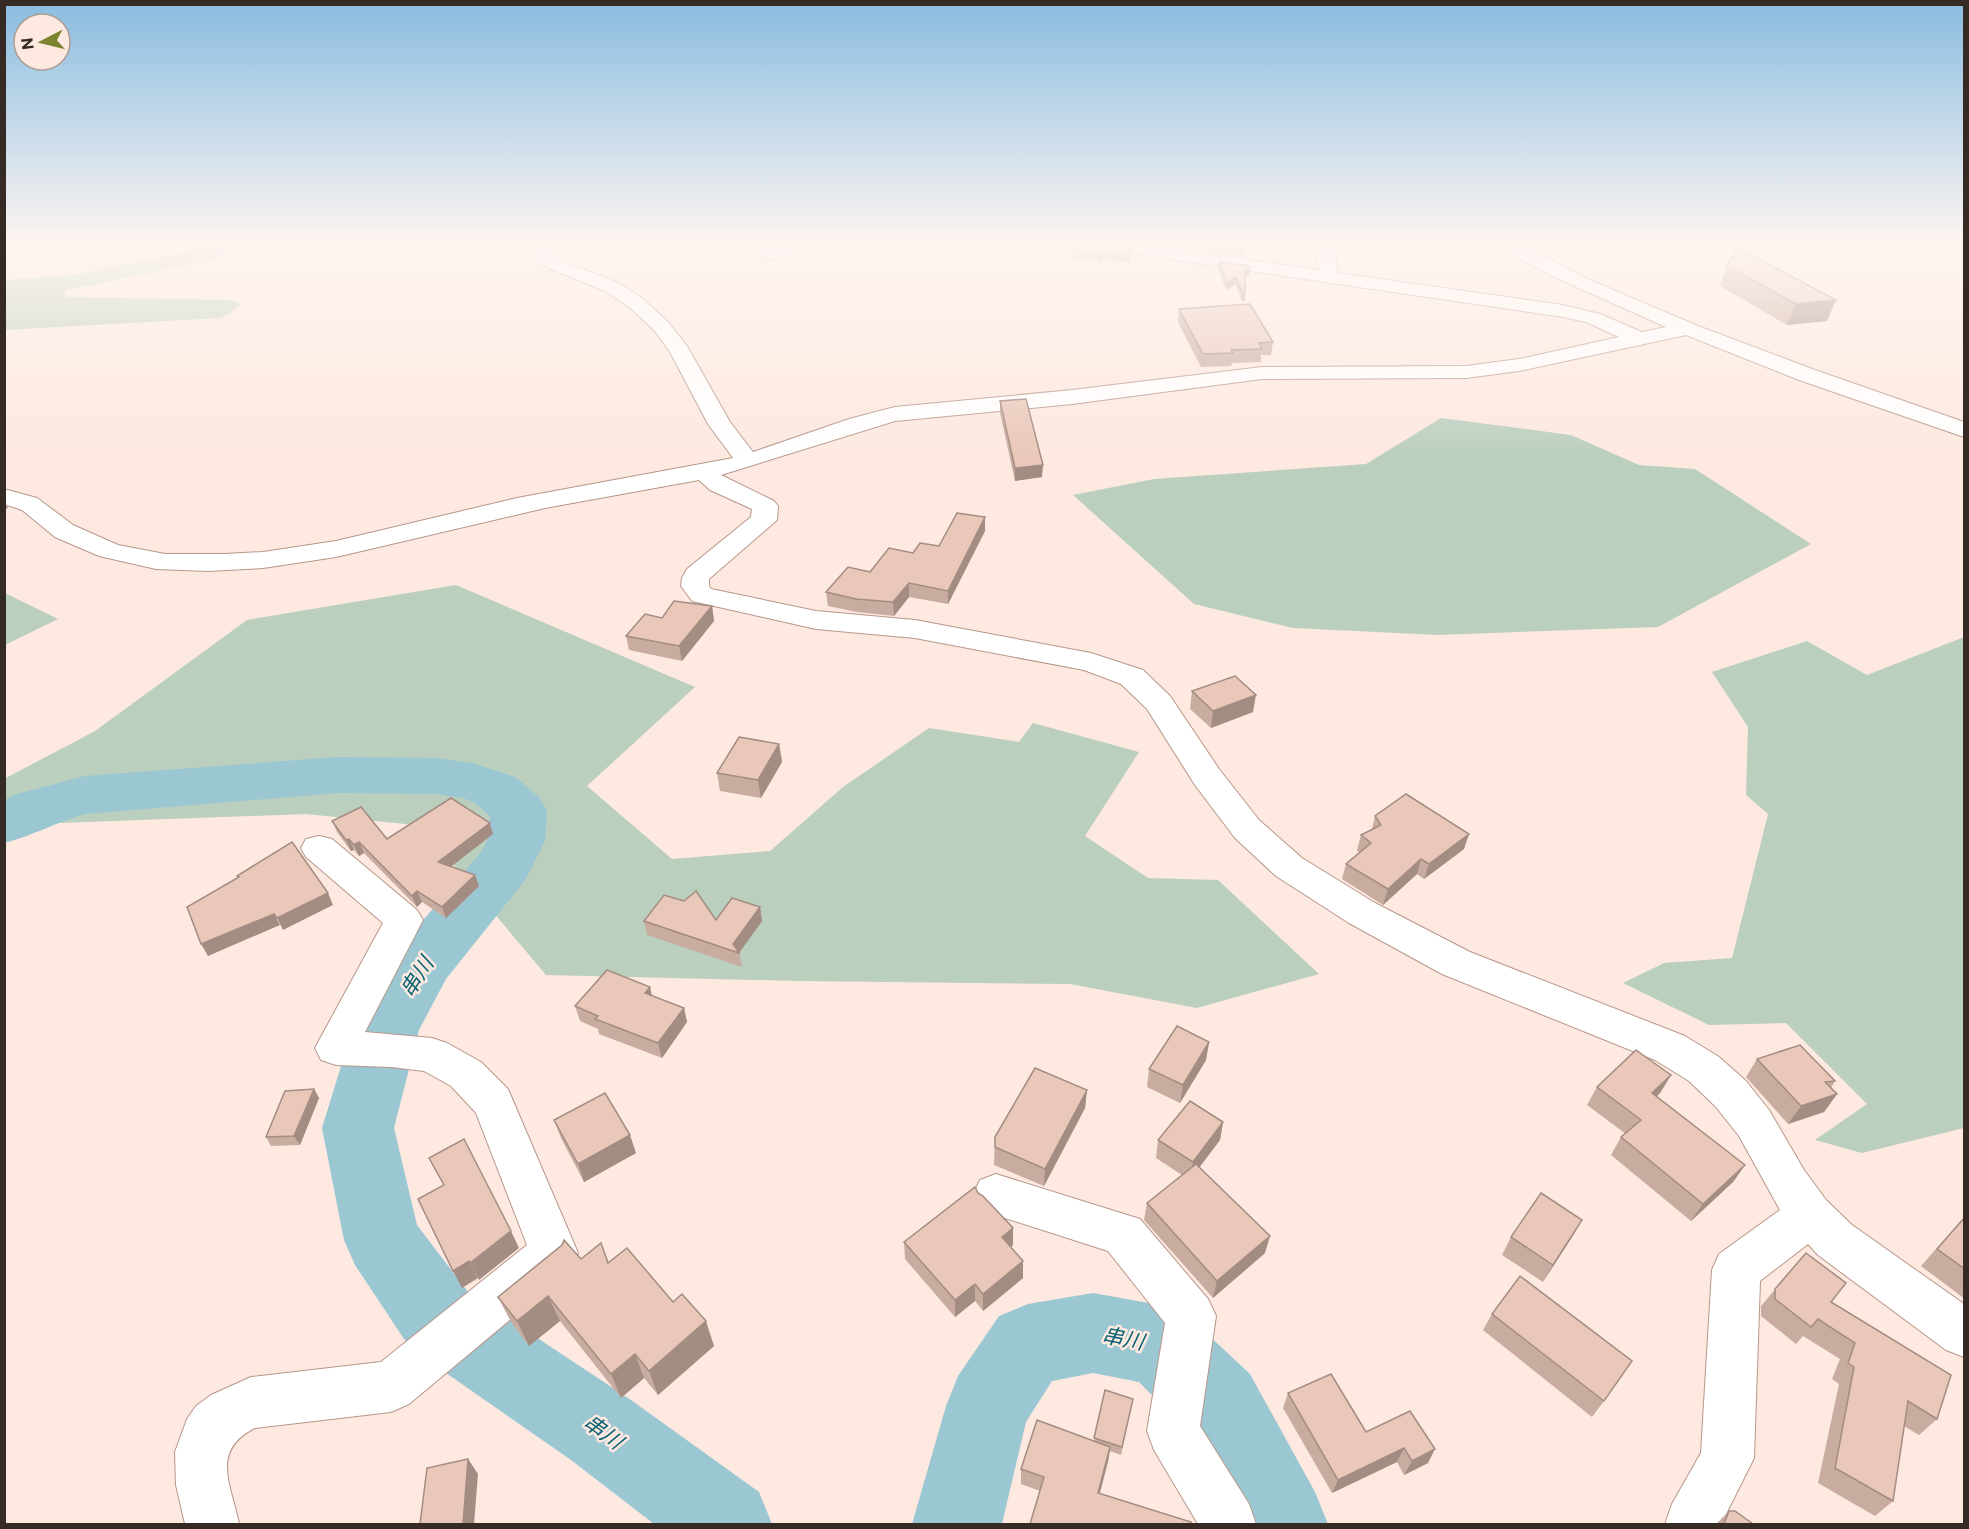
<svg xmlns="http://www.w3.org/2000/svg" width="1969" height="1529" font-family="Commissioner,'Noto Sans JP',sans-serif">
	<rect width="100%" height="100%" fill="#fde9e0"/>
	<g fill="#bbcfbf">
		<path d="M213 246 233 249 219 258 64 291 67 297 233 300 241 305 221 318 5 330V280L79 274Z"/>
		<path d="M1441 418 1571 435 1639 465 1695 469 1811 544 1658 627 1438 635 1293 628 1194 604 1073 495 1154 479 1366 464Z"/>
		<path d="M456 585 695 687 587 786 672 859 770 851 843 787 929 728 1019 742 1033 723 1139 752 1085 836 1148 878 1218 880 1319 974 1197 1008 1070 984 800 981 546 975 423 829 415 825 306 814 5 825 4 779 95 731 247 620Z"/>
		<path d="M5 593 7 594 58 619 5 645Z"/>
		<path d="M1964 637V1128L1862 1153 1815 1140 1867 1104 1786 1023 1709 1025 1623 983 1664 963 1732 958 1768 814 1746 795 1748 727 1712 672 1807 641 1867 675Z"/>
	</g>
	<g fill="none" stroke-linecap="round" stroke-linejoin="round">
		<g fill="#9bc7d3" fill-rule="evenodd">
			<path d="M338 757 436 758 472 763 515 777 539 797 547 811 545 841 526 879 446 979 419 1030 394 1128 417 1225 468 1292 631 1400 759 1492 772 1524H654L571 1460 410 1348 355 1265 344 1240 322 1128 353 1027 402 945 481 852 487 841 490 816 475 803 463 798 436 794 338 793 85 814C57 822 32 836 4 843V800L17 794 85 776Z"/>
			<path d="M1093 1293 1160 1305 1189 1317 1250 1374 1315 1492 1328 1524H1235L1190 1434 1139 1382 1093 1373 1052 1381 1026 1422 1002 1524H912L946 1406 958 1376 999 1316 1028 1304Z"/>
		</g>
		<defs>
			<g id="minor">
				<path d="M506 243 543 245 560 260 619 283 643 299 668 322 687 346 730 422 753 452 849 419 895 407 1072 390 1262 367 1466 366 1519 359 1619 337 1586 322 1563 317 1094 248 1088 247 1085 243H1132L1319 270 1315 243H1333L1338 273 1563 305 1600 314 1642 332 1666 327 1554 277 1519 258 1500 243H1521L1585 278 1698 326 1815 370 1964 422V437L1799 380 1686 335 1519 371 1466 378 1262 379 1072 404 895 421 721 475 774 501 778 506 777 520 709 579V586L711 589 816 611 915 620 1091 653 1143 670 1170 696 1219 769 1259 820 1302 858 1375 903 1470 952 1685 1036 1719 1057 1746 1081 1769 1110 1804 1170 1826 1200 1852 1225 1964 1304V1357L1946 1350 1818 1255 1808 1244 1760 1281 1754 1458 1721 1524H1665L1672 1504 1701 1453 1712 1270 1719 1254 1780 1210 1739 1136 1716 1107 1689 1081 1655 1060 1442 974 1349 923 1276 876 1235 838 1195 785 1147 709 1121 684 1084 670 915 638 816 629 692 601 681 586 682 578 687 569 751 517 752 509 710 490 699 480 545 508 336 557 263 568 208 571 156 569 99 556 55 537 22 510 4 504V489L37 498 73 525 118 545 165 554H225L263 552 336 541 517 498 733 458 708 424 670 352 654 330 629 307 605 291 548 268 531 253 509 247Z"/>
				<path d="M738 243H761L773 249 792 243H820L817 247 771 260 741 247Z"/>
				<path d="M319 836 332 839 417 910 423 920 365 1032 432 1038 447 1043 481 1062 508 1089 578 1253 571 1269 409 1404 391 1412 255 1428C209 1451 232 1486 239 1524H185L176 1485 175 1452 187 1419 196 1406 211 1395 251 1377 381 1362 527 1245 476 1113 451 1086 424 1071 391 1067 336 1065 321 1060 315 1048 383 923 306 857 301 848 306 839Z"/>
				<path d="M996 1174 1140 1219 1208 1299 1216 1316 1200 1426 1249 1504 1256 1524H1198L1154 1450 1147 1431 1165 1323 1108 1251 980 1210 973 1195 980 1180Z"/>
			</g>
		</defs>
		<use href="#minor" stroke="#b79789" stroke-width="2"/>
		<use href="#minor" fill="#fff" fill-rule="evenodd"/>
	</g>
	<g fill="#c8ac9f">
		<path d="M974 243H993L986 249Z"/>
		<path d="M1210 243 1244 247 1243 257 1212 252 1209 245Z"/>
		<path d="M1132 249 1130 263 1103 259 1099 262 1073 257 1074 251Z"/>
		<path d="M1219 262 1249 275 1245 278V300L1242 301 1235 284 1226 290 1218 268Z"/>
		<path d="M1727 266 1827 321 1787 325 1720 286Z"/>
		<path d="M1179 309 1273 342 1271 355H1261V362L1232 363 1231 366 1201 367 1178 322Z"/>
		<path d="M1000 401 1042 477 1015 481 1000 413Z"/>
		<path d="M985 531 948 604 909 597 894 616 857 612 828 606 826 592 913 553 939 546Z"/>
		<path d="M712 606 714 621 682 661 629 650 626 636 662 618Z"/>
		<path d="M1192 691 1253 712 1211 728 1190 709Z"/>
		<path d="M779 744 782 762 761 798 720 791 717 773Z"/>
		<path d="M1375 816 1464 849 1424 879 1417 874 1383 905 1342 879 1346 864 1359 853 1357 850 1361 835 1372 829Z"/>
		<path d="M332 821 387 839 493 834 451 866 475 875 479 886 446 918 422 902 417 907 364 853 359 856 354 850 351 851 337 832Z"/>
		<path d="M760 907 762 921 739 953 742 967 647 935 644 921 716 920Z"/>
		<path d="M650 987 652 996 684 1008 687 1022 662 1058 599 1034 598 1029 580 1021 575 1006Z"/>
		<path d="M1209 1042 1206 1060 1180 1103 1147 1087 1149 1069Z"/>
		<path d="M1757 1059 1835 1081 1831 1088 1837 1094 1824 1112 1788 1124 1746 1077Z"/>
		<path d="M1671 1075 1660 1093 1657 1096 1745 1165 1733 1182 1691 1221 1611 1155 1621 1137 1626 1134 1587 1105 1597 1087Z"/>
		<path d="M314 1089 319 1098 300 1145 271 1146 266 1137Z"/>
		<path d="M1087 1090 1085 1108 1044 1186 994 1165 995 1137Z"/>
		<path d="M554 1120 636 1153 584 1182 561 1138Z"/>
		<path d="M1223 1122 1220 1140 1199 1167 1265 1253 1213 1298 1144 1220 1147 1203 1182 1175 1156 1158 1158 1140Z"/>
		<path d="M978 1193 1013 1228V1245L1011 1247 1023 1278 983 1311 975 1301 955 1317 905 1259 904 1242Z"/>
		<path d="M1965 1216V1299L1921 1266Z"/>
		<path d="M1511 1237H1572L1543 1282 1502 1255Z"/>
		<path d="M601 1243 609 1263 673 1302 714 1346 658 1395 644 1378 621 1398 560 1321 529 1346 511 1322 498 1297 581 1259Z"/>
		<path d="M1806 1253 1831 1302 1937 1419 1919 1435 1904 1426 1893 1501 1875 1516 1818 1483 1839 1384 1832 1379 1840 1359 1803 1336 1796 1344 1761 1316V1306Z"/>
		<path d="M1492 1314 1604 1401 1592 1417 1483 1330Z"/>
		<path d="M1105 1390 1133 1399 1121 1455 1110 1451 1108 1462 1040 1491 1021 1484V1469L1094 1441Z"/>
		<path d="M1288 1393 1366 1432 1410 1411 1428 1463 1404 1475 1397 1462 1332 1493 1283 1408Z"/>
		<path d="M1729 1511 1753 1524H1716Z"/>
	</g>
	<g fill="#a38c82">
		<path d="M986 243H993L986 249Z"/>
		<path d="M1103 253V259L1099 262 1100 255Z"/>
		<path d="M1250 268 1249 275 1244 278 1245 272Z"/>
		<path d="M1236 277 1235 284 1226 290 1227 283Z"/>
		<path d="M1245 293V300L1242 301 1243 294Z"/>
		<path d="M1836 300 1827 321 1787 325 1796 304Z"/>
		<path d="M1043 465 1042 477 1015 481V468Z"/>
		<path d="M4 502 8 508 4 509Z"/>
		<path d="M985 517V531L948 604V591Z"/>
		<path d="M909 583V597L894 616 893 602Z"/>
		<path d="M712 606 714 621 682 661 679 646Z"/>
		<path d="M1256 695 1253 712 1211 728 1213 711Z"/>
		<path d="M779 744 782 762 761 798 758 780Z"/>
		<path d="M490 823 493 834 443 873 438 862Z"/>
		<path d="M1469 834 1464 849 1424 879 1429 864Z"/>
		<path d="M349 839 354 850 351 851 346 840Z"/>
		<path d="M359 842 364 853 359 856 354 845Z"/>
		<path d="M1421 859 1417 874 1383 905 1388 889Z"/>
		<path d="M475 875 479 886 446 918 442 907Z"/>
		<path d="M417 891 422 902 417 907 412 896Z"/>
		<path d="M328 893 333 905 283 930 277 918Z"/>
		<path d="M760 907 762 921 739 953 733 944Z"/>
		<path d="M274 914 280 925 208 956 201 944Z"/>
		<path d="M650 987 653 1002 645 993Z"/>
		<path d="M684 1008 687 1022 662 1058 658 1043Z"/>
		<path d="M1209 1042 1206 1060 1180 1103 1183 1085Z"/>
		<path d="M1671 1075 1660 1093 1642 1111 1652 1093Z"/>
		<path d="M314 1089 319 1098 300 1145 294 1136Z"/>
		<path d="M1087 1090 1085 1108 1044 1186 1045 1169Z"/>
		<path d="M1837 1094 1824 1112 1788 1124 1801 1106Z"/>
		<path d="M1223 1122 1220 1140 1190 1180 1193 1162Z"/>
		<path d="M630 1135 636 1153 584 1182 578 1164Z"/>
		<path d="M1745 1165 1733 1182 1691 1221 1703 1204Z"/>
		<path d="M1582 1220 1572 1237 1543 1282 1553 1265Z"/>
		<path d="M1013 1228V1245L1001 1255 1002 1237Z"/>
		<path d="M511 1231 519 1248 479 1280 470 1263Z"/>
		<path d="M1270 1236 1265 1253 1213 1298 1217 1281Z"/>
		<path d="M469 1261 478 1278 462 1288 453 1271Z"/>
		<path d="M1023 1261V1278L983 1311V1294Z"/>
		<path d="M975 1284V1301L955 1317V1300Z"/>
		<path d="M548 1296 560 1321 529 1346 517 1321Z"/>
		<path d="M706 1321 714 1346 658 1395 649 1371Z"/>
		<path d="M635 1354 644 1378 621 1398 611 1374Z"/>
		<path d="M1110 1447 1108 1462 1096 1508 1098 1493Z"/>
		<path d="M1404 1448 1397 1462 1332 1493 1338 1480Z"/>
		<path d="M1435 1449 1428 1463 1404 1475 1412 1461Z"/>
		<path d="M468 1459 478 1474 474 1524H463Z"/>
	</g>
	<g fill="#e9c8b9" stroke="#a38c82" stroke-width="1.5">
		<path d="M1078 243H1091L1132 249 1130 256 1103 253 1100 255 1074 251Z"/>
		<path d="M1214 243H1244V247Z"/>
		<path d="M1738 248 1836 300 1796 304 1727 266Z"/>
		<path d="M1219 262 1249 266 1250 268 1245 272V293L1243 294 1236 277 1227 283Z"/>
		<path d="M1250 304 1273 342 1259 343 1262 349 1231 350 1233 353 1203 354 1179 309Z"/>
		<path d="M1026 399 1043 465 1015 468 1000 401Z"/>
		<path d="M957 513 985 517 948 591 909 583 893 602 856 599 826 592 848 567 870 572 889 548 913 553 920 543 939 546Z"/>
		<path d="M674 601 712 606 679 646 626 636 645 614 662 618Z"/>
		<path d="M1235 676 1256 695 1213 711 1192 691Z"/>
		<path d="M739 737 779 744 758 780 717 773Z"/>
		<path d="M1406 794 1469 834 1429 864 1421 859 1388 889 1346 864 1371 843 1361 835 1381 825 1375 816Z"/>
		<path d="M451 798 490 823 438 862 475 875 442 907 417 891 412 896 359 842 354 845 349 839 346 840 332 821 361 807 387 839Z"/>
		<path d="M292 842 328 893 277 918 274 914 201 944 187 907 239 877 237 876Z"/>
		<path d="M696 891 716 920 732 898 760 907 733 944 739 953 644 921 664 895 684 901Z"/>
		<path d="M607 970 650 987 645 993 684 1008 658 1043 595 1019 598 1016 575 1006Z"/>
		<path d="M1177 1026 1209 1042 1183 1085 1149 1069Z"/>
		<path d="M1800 1045 1835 1081 1825 1082 1837 1094 1801 1106 1757 1059Z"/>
		<path d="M1636 1050 1671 1075 1652 1093 1745 1165 1703 1204 1621 1137 1641 1120 1597 1087Z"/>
		<path d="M1035 1068 1087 1090 1045 1169 995 1147V1137Z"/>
		<path d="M314 1089 294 1136 266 1137 285 1091Z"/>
		<path d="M605 1093 630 1135 578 1164 554 1120Z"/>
		<path d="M1190 1101 1223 1122 1193 1162 1158 1140Z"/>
		<path d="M464 1139 511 1231 470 1263 469 1261 453 1271 418 1199 444 1185 429 1158Z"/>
		<path d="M1196 1164 1270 1236 1217 1281 1147 1203Z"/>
		<path d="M975 1187 978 1193 983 1196 1013 1228 1002 1237 1023 1261 983 1294 975 1284 955 1300 904 1242Z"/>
		<path d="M1541 1193 1582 1220 1553 1265 1511 1237Z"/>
		<path d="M1965 1217V1269L1937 1249Z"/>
		<path d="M564 1240 581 1259 601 1243 608 1263 627 1248 673 1302 682 1294 706 1321 649 1371 635 1354 611 1374 548 1296 517 1321 498 1297 562 1245Z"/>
		<path d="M1806 1253 1846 1283 1831 1302 1951 1375 1937 1419 1908 1401 1893 1501 1835 1468 1854 1367 1848 1363 1855 1343 1818 1319 1811 1327 1775 1299V1289Z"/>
		<path d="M1520 1276 1632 1361 1604 1401 1492 1314Z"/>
		<path d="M1331 1374 1366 1432 1410 1411 1435 1449 1412 1461 1404 1448 1338 1480 1288 1393Z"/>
		<path d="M1105 1390 1133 1399 1122 1447 1094 1438Z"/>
		<path d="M1037 1420 1110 1447 1098 1493 1191 1522V1524H1030L1044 1477 1021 1469Z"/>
		<path d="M468 1459 463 1524H420L427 1468Z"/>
		<path d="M1729 1511H1735L1753 1524H1724Z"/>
	</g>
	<linearGradient id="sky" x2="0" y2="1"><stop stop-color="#89bce0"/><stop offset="0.53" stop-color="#fef5f1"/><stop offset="1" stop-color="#fef5f1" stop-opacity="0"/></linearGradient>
	<rect width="1969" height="457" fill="url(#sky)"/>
	<g text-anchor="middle" stroke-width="5" stroke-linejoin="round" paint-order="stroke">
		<g font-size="21" font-style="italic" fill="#086273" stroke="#fde9e0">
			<text transform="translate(417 977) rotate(-57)" y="7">串川</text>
			<text transform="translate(1123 1339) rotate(11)" y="7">串川</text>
			<text transform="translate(603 1432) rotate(36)" y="7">串川</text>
		</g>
	</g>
	<rect width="1969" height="1529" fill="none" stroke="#362a24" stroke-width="12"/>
	<g transform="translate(42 42) rotate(263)"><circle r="28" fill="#fde9e0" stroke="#ad9d95" stroke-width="1.5"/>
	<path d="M0-4.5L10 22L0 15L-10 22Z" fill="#7b8430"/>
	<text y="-9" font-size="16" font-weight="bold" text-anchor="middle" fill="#362a24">N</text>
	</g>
</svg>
